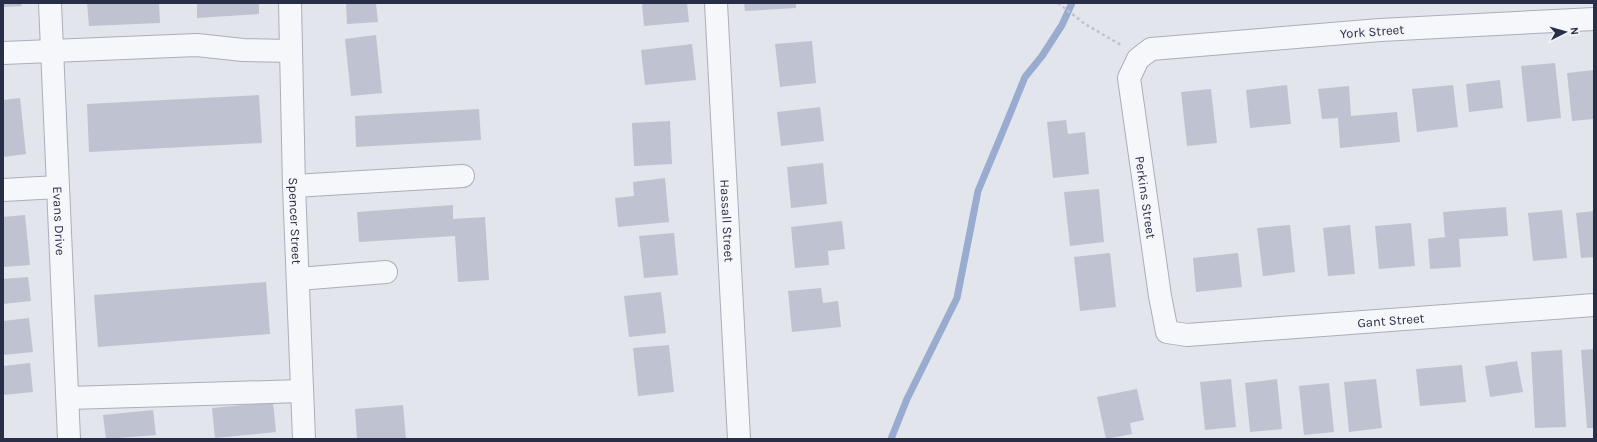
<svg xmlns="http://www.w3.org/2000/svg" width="1597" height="442" font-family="Karla,sans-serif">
	<rect width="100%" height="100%" fill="#e3e5ec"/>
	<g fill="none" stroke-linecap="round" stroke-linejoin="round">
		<path stroke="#9aabd0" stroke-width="7" d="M891 439 907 399 957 298 978 191 1003 131 1025 77 1042 56 1062 25 1072 3"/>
	</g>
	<g fill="#bfc2d0">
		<path d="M3 3H21L22 6 3 7Z"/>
		<path d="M87 3H159L160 23 89 26Z"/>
		<path d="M197 3H259V14L197 18Z"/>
		<path d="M346 3H376L378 22 347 24Z"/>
		<path d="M687 3 689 22 644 26 642 4Z"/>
		<path d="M744 3H796V8L745 11Z"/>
		<path d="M376 35 382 93 351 96 345 39Z"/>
		<path d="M812 41 816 83 780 87 775 44Z"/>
		<path d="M692 44 696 80 645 85 641 50Z"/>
		<path d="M1555 63 1561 118 1527 122 1521 66Z"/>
		<path d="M1594 70V119L1572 121 1567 73Z"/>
		<path d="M1500 80 1503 108 1469 112 1466 84Z"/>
		<path d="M1287 85 1291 124 1250 128 1246 90Z"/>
		<path d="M1453 85 1458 127 1417 132 1412 89Z"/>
		<path d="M1349 86 1351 116 1397 112 1400 142 1340 148 1338 118 1322 119 1318 89Z"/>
		<path d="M1211 89 1217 143 1187 146 1181 92Z"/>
		<path d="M259 95 262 143 89 152 87 104Z"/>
		<path d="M20 98 26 154 3 157V100Z"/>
		<path d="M820 107 824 141 781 146 777 112Z"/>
		<path d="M479 109 481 140 356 147 355 116Z"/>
		<path d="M1066 120 1068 134 1085 132 1089 174 1053 178 1047 122Z"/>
		<path d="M670 121 672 164 634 166 632 123Z"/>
		<path d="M823 163 827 204 791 208 787 167Z"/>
		<path d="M665 178 669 222 618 227 615 198 634 196 633 182Z"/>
		<path d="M1099 189 1104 242 1070 246 1064 192Z"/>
		<path d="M453 205V219L485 217 489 280 458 282 455 236 359 242 357 212Z"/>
		<path d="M1506 207 1508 236 1459 239 1461 267 1430 269 1428 239 1445 237 1443 212Z"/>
		<path d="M1562 210 1567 258 1533 261 1528 213Z"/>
		<path d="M1594 211V257L1581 258 1576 213Z"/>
		<path d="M25 215 30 265 3 267V217Z"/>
		<path d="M842 221 845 249 828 251 829 265 795 268 791 227Z"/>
		<path d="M1411 223 1415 266 1379 269 1375 226Z"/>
		<path d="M1290 225 1295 272 1263 276 1257 228Z"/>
		<path d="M1350 225 1355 274 1328 276 1323 228Z"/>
		<path d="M674 233 678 275 644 278 639 236Z"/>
		<path d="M1110 253 1116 307 1080 311 1074 257Z"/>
		<path d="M1238 253 1242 287 1196 292 1193 258Z"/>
		<path d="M28 277 31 301 3 304V279Z"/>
		<path d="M266 282 270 334 98 347 94 295Z"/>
		<path d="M821 288 823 303 838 301 841 327 792 332 788 291Z"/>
		<path d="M661 292 666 333 629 337 624 296Z"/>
		<path d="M29 318 33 352 3 355V321Z"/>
		<path d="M669 345 674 392 638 396 633 348Z"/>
		<path d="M1594 349V428H1587L1581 350Z"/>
		<path d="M1562 350 1566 427 1535 428 1531 352Z"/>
		<path d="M1517 361 1523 392 1490 397 1485 366Z"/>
		<path d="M30 363 33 392 3 395V366Z"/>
		<path d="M1462 365 1466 402 1420 406 1416 369Z"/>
		<path d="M1231 379 1236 427 1205 430 1200 382Z"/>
		<path d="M1277 379 1282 429 1250 432 1245 383Z"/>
		<path d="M1376 379 1382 428 1349 432 1344 382Z"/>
		<path d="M1329 383 1334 432 1304 435 1299 386Z"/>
		<path d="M1137 389 1144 420 1130 423 1132 434 1106 439 1097 397Z"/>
		<path d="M273 402 276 432 215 438 212 408Z"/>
		<path d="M403 405 406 439H357L355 409Z"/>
		<path d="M153 410 156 435 106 439 103 415Z"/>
	</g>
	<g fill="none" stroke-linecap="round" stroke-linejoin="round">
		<defs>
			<g id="minor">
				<path id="s1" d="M50 3 69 439"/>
				<path id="s2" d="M290 3 294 186 304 439"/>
				<path id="s3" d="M716 3 739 439"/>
				<path id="s4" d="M1594 19 1380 30 1151 49 1138 59 1129 78 1160 296 1167 332 1187 335 1594 305"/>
				<path d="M3 53 197 45 243 50 291 51"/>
				<path d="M294 186 463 176"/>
				<path d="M3 190 58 187"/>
				<path d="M298 279 386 272"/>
				<path d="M68 398 302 391"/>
			</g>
		</defs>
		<use href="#minor" stroke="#abaeba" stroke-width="24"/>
		<path stroke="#c0c3cb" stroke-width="2.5" stroke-dasharray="3 3" stroke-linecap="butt" d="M1058 3 1085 24 1121 45"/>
		<use href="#minor" stroke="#f6f7fa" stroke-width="22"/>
	</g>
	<g text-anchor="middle" stroke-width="4" stroke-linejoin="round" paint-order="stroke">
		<g font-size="13" fill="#282e47" stroke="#f3f4f9">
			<text transform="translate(1372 31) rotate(-4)" y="5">York Street</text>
			<text dy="5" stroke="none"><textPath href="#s4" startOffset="602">Perkins Street</textPath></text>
			<text dy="5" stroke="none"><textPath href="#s1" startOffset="218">Evans Drive</textPath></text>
			<text dy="5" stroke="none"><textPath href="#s2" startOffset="218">Spencer Street</textPath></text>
			<text dy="5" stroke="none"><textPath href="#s3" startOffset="218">Hassall Street</textPath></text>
			<text dy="5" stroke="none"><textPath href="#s4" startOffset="963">Gant Street</textPath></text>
		</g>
	</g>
	<rect width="1597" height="442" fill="none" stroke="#282e47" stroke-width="8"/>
	<g transform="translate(1565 32) rotate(84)" stroke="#f3f4f9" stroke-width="3" paint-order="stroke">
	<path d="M0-3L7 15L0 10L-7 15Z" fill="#282e47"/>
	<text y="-6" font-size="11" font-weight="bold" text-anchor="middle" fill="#282e47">N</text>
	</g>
</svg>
